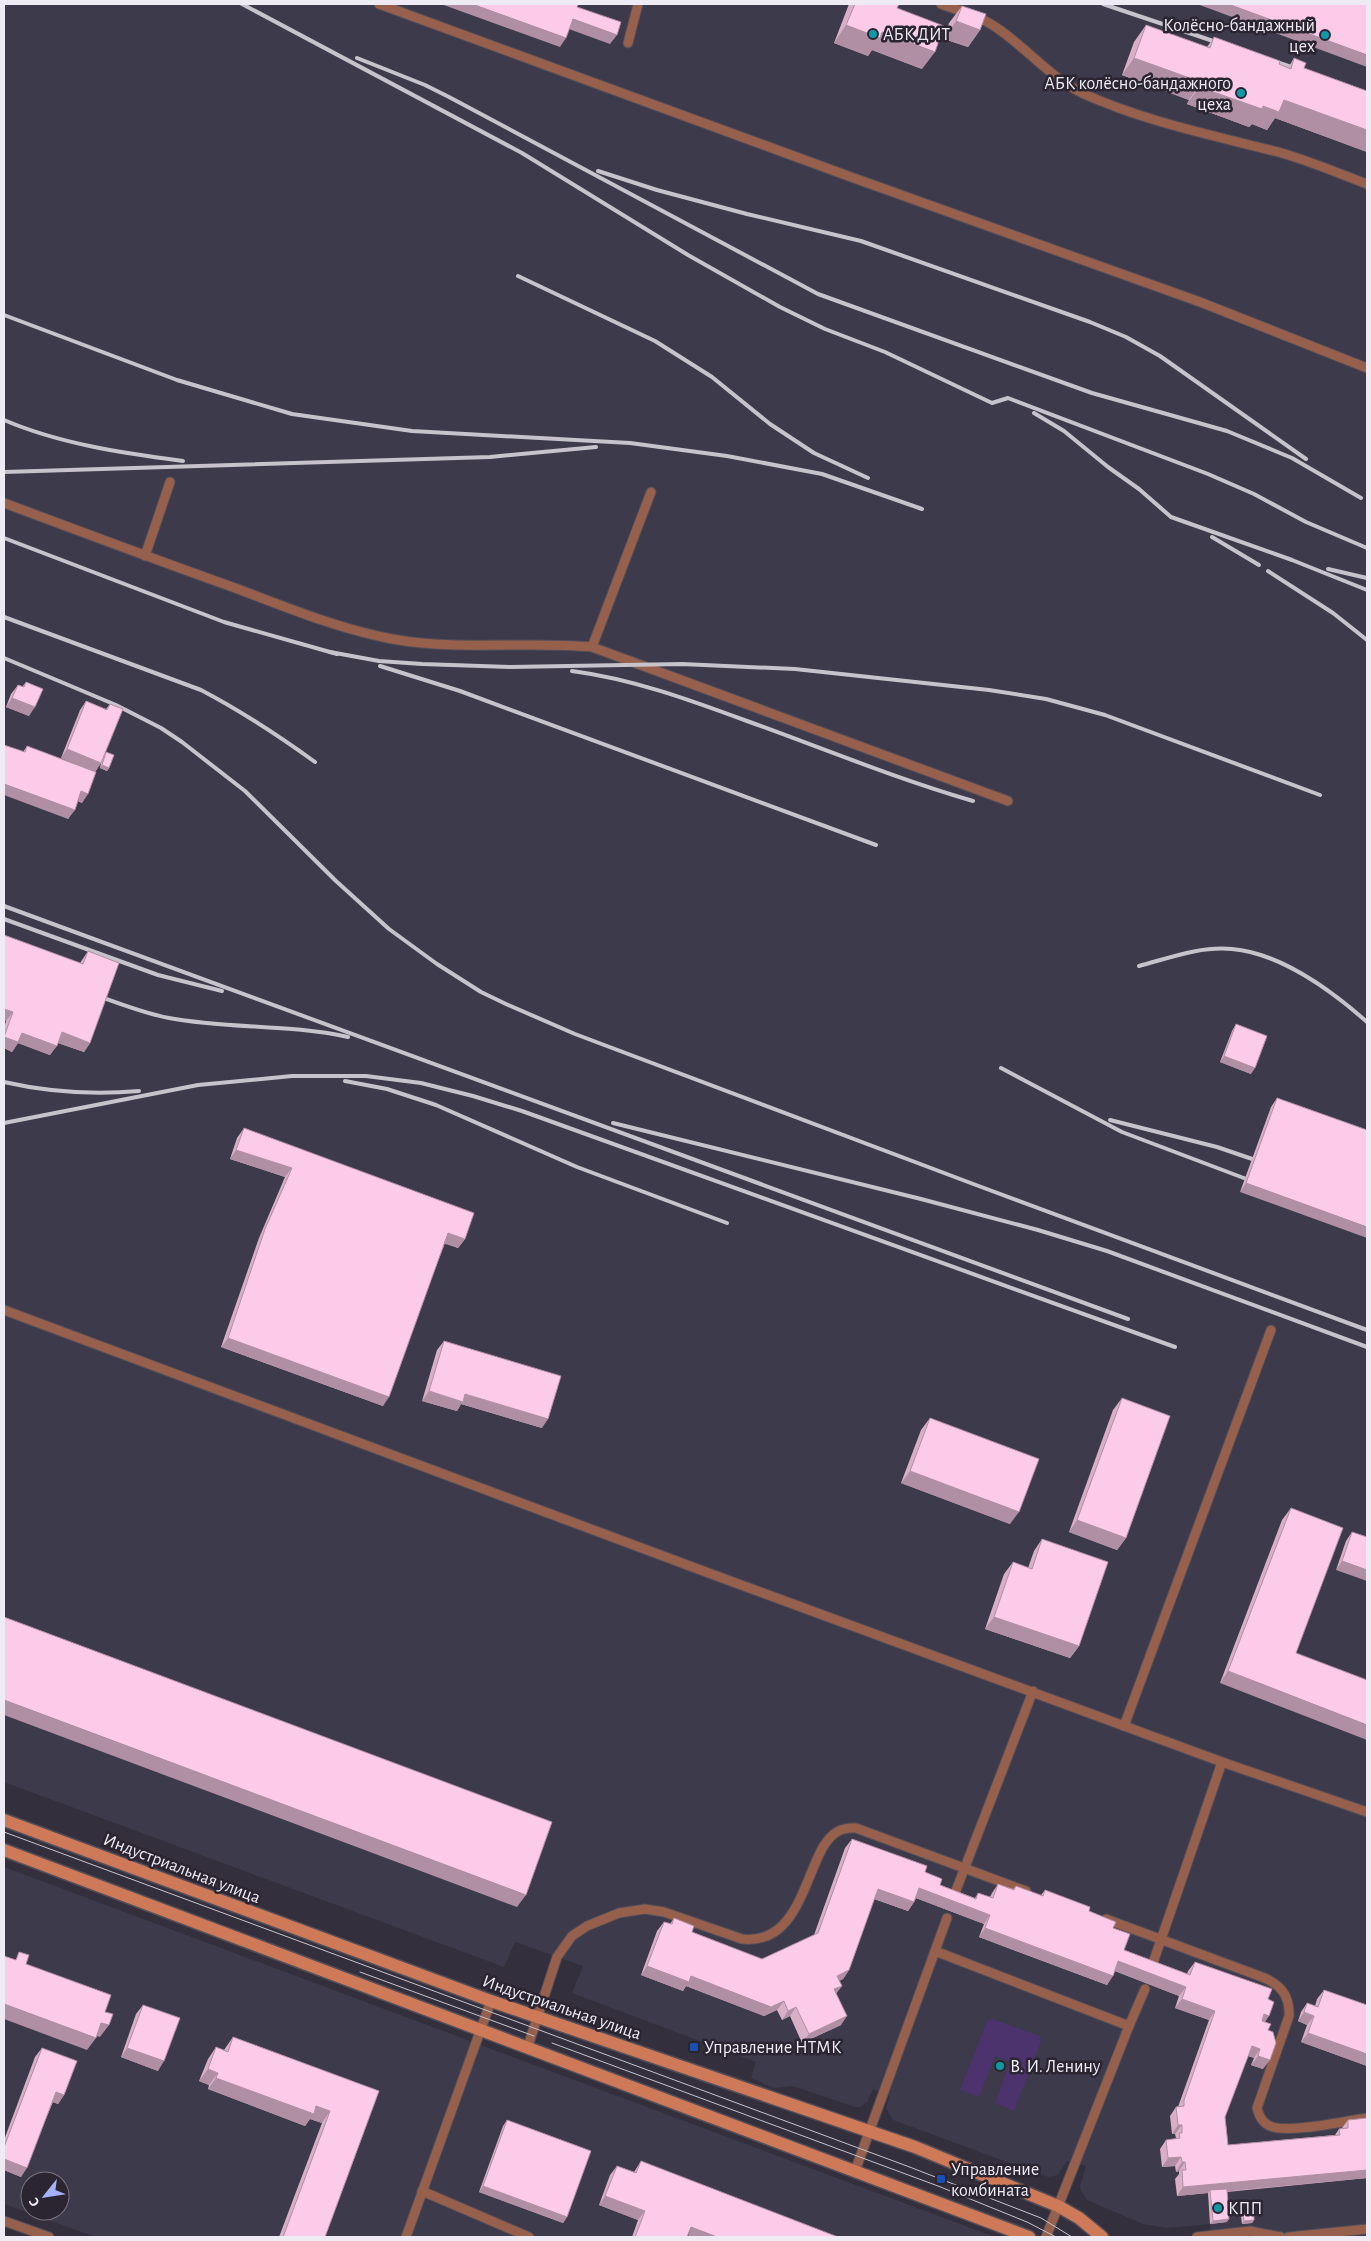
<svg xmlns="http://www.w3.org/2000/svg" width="1371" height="2241" font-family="'Alegreya Sans',sans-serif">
	<rect width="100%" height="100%" fill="#342f3c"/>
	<g fill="#3d3a4b" fill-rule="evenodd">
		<path d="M4 4H1367V2237H1211L1210 2224 1168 2228 1143 2224 1087 2200 1081 2191 1080 2186 1086 2166 1067 2161 1058 2175 1048 2177 893 2120 886 2108 890 2096 873 2089 867 2102 860 2107H855L793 2086 774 2088 751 2078 756 2062 572 1993 583 1966 515 1942 504 1967 4 1782Z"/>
		<path d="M4 1867 995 2237H96L4 2204ZM30 2181H60V2211H30Z"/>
	</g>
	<path fill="#4c336d" d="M992 2019 1040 2036 1041 2041 1014 2111 995 2103 1010 2062 995 2056 979 2097 960 2090 987 2021Z"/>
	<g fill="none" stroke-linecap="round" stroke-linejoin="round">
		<defs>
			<g id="service">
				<path d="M379 4 851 177 1200 302 1367 368"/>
				<path d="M941 4C960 11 980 16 997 28 1028 49 1049 77 1084 94 1144 121 1211 135 1274 151 1306 159 1337 173 1367 184"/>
				<path d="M628 43 638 4"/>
				<path d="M4 503C82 532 159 561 238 589 288 608 339 629 392 639 458 651 526 641 592 647L651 492"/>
				<path d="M145 556 170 482"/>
				<path d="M592 647 1008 801"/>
				<path d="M4 1310 706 1572 1222 1762 1367 1812"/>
				<path d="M1124 1726 1271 1330"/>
				<path d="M955 1893 1033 1691"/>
				<path d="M1106 1919 1262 1977C1280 1984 1290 1995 1289 2016L1257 2108C1259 2116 1262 2123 1270 2126 1288 2134 1345 2121 1367 2118"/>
				<path d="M935 1951 947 1918"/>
				<path d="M1153 1963 1222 1762"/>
				<path d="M1129 2026 1145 1989"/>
				<path d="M527 2049 557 1957 572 1936 587 1926 619 1913 645 1909 664 1912 742 1939C795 1945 803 1883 823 1847 832 1833 840 1827 856 1828L1026 1891"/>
				<path d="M855 2171 935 1951 1129 2026 1046 2237"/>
				<path d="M422 2191 529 2237"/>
				<path d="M4 2221 49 2237"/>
				<path d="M406 2237 491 2001"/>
				<path d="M1197 2237 1250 2231 1281 2237"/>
				<path d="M1288 2237 1367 2229"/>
			</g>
			<g id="secondary">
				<path d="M4 1820 491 2001 915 2147 1058 2206 1079 2218 1102 2237"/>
				<path d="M4 1850 1029 2237"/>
			</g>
		</defs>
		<use href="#service" stroke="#524d59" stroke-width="11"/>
		<use href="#secondary" stroke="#524d59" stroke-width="15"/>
		<use href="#service" stroke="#96604c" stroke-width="9"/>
		<use href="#secondary" stroke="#ce7957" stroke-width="12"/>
		<g stroke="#c6c3cd" stroke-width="1">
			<path d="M4 1832 907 2166 1041 2218 1072 2237"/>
			<path d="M360 1972 534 2036"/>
			<path d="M552 2043 938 2186 1027 2222 1056 2237"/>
		</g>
		<g stroke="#c6c3cd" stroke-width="4">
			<path d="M242 4 522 153 688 255 780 307 825 329 885 352 992 403 1008 398 1208 474 1254 494 1306 522 1367 548"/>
			<path d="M1103 4 1225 45"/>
			<path d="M357 58 425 85 449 97 818 294 1092 393 1227 431 1292 458 1361 498"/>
			<path d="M1265 58 1303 71"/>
			<path d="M598 171 657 190 747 214 861 241 1090 322 1126 337 1160 356 1306 459"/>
			<path d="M518 276 655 341 712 377 770 424 814 453 868 478"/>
			<path d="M4 315 177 380 292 414 412 431 630 443 727 456 822 474 922 509"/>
			<path d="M1034 413 1064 431 1108 467 1139 489 1171 517 1292 560 1367 590"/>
			<path d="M4 420C60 444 123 453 183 461"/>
			<path d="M4 472 490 457 596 447"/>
			<path d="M1212 537 1259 565"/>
			<path d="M4 538 224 622 337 654"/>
			<path d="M1328 569 1367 578"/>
			<path d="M1268 571 1333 613 1367 640"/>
			<path d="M4 617 201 690C241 711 279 736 315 762"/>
			<path d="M330 652 379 661 422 664 510 667 682 664 795 669 989 690 1046 699 1105 715 1320 795"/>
			<path d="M4 658 116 705 161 728 182 742 245 791 336 881 389 929 437 964 481 992 506 1004 575 1034 976 1185 1367 1330"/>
			<path d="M380 666 460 691 876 845"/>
			<path d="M572 671C633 679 690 700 747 721 822 748 897 779 973 801"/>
			<path d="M4 906 1128 1319"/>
			<path d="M4 919 158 975 222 991"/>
			<path d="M1139 966C1169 958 1200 946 1232 949 1280 953 1332 991 1367 1022"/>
			<path d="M93 994C118 1003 143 1013 169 1018 228 1029 289 1024 348 1037"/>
			<path d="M1001 1068 1122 1132 1257 1183"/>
			<path d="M345 1081 387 1089 436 1105 577 1167 727 1223"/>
			<path d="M4 1082C48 1092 93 1095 139 1091"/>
			<path d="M1110 1120 1217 1147 1264 1163"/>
			<path d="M4 1123 198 1085 292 1076H366L421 1083 473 1096 522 1111 1175 1347"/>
			<path d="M613 1123 921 1199 1038 1230 1107 1251 1367 1347"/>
		</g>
	</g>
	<g fill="#d9afc8">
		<path d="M849 4H899L897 8 922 69 872 50 868 56 834 43Z"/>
		<path d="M962 6 980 30 968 47 944 39 949 23Z"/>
		<path d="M1146 25 1207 47 1214 37 1288 68 1294 58 1304 68 1367 91V152L1275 118 1267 130 1252 124 1249 127 1187 104 1189 100 1122 75 1134 42Z"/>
		<path d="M26 682 29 716 6 707 11 694 18 685 22 687Z"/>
		<path d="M86 701 106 709 110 704 105 755 106 752 109 768 107 771 100 768 101 763 95 772 82 803 78 801 68 819 23 752 27 746 91 770 61 758 80 710Z"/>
		<path d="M4 935 80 963 88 951 90 1043 84 1052 58 1043 50 1055 18 1043 12 1052 4 1048V1028L6 1021Z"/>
		<path d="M1236 1024 1251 1074 1220 1062 1232 1031Z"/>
		<path d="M1277 1098 1367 1130 1240 1192 1271 1107Z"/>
		<path d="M244 1128 465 1239 458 1248 445 1243 383 1406 221 1347 259 1238 285 1177 230 1159 237 1138Z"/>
		<path d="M444 1341 542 1428 461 1404 457 1411 422 1401 437 1350Z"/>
		<path d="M1122 1398 1126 1538 1117 1550 1069 1532 1113 1410Z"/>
		<path d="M930 1418 1010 1524 901 1483 921 1430Z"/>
		<path d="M1291 1508 1296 1653 1220 1683 1282 1520Z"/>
		<path d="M1352 1532 1367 1537 1336 1570 1346 1541Z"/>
		<path d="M1042 1539 1079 1646 1070 1658 985 1629 1004 1574 1013 1562 1028 1568 1034 1551Z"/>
		<path d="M852 1839 925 1872 940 1885 975 1898 978 1893 990 1897 992 1893 998 1884 1013 1889 1016 1886 1041 1895 1045 1890 1089 1911 1113 1928 1124 1950 1187 1974 1188 1971 1195 1962 1268 1999 1265 2022 1268 2030 1263 2069 1251 2065 1254 2058 1248 2056 1225 2117 1228 2145 1335 2135 1339 2129 1342 2128 1348 2120 1367 2118V2178L1227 2192V2222L1210 2224 1208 2193 1177 2196 1175 2179 1179 2174V2171L1176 2172 1175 2166 1162 2167 1160 2149 1166 2140 1175 2139 1176 2138 1175 2134H1172L1170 2116 1176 2107H1178L1209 2020 1175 2008 1179 1996 1115 1971 1107 1985 979 1937 984 1924 916 1898 914 1902 908 1911 874 1899 849 1970 843 1979 839 1981 842 1986 836 1993 841 2025 802 2043 790 2016 782 2020 777 2010 764 2016 686 1986 683 1991 641 1975 657 1931 664 1922 670 1924 674 1918 692 1932 762 1959 814 1935 845 1848Z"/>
		<path d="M1324 1990 1367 2005V2066L1301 2042 1307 2025 1298 2021 1301 2012 1307 2003 1315 2006 1317 1999Z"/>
		<path d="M143 2005 158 2071 121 2057 136 2014Z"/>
		<path d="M233 2037 379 2091 325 2237H279L322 2123 310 2119 305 2126 208 2089 209 2085 199 2081 208 2059 216 2047 224 2050Z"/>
		<path d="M42 2048 64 2095 58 2104 53 2102 21 2177 4 2170V2140L35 2057Z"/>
		<path d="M1367 2086V2094L1366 2093V2088Z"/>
		<path d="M507 2120 567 2217 563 2223 479 2192 503 2126Z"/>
		<path d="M641 2161 688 2237H632L638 2220 599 2205 610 2175 617 2166 634 2172Z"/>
		<path d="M1243 2214 1254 2220 1252 2223 1242 2224 1241 2217Z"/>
	</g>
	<g fill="#b08ea3">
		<path d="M441 4H472L566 38 560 47Z"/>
		<path d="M1197 4H1228L1367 55V67Z"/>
		<path d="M573 19 617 35 610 44 566 28Z"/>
		<path d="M956 21 980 30 968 47 944 39Z"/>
		<path d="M846 25 882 32 935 52 922 69 872 50 868 56 834 43Z"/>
		<path d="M1134 58 1201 82 1189 100 1122 75Z"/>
		<path d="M1199 87 1263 106 1284 100 1367 130V152L1275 118 1267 130 1252 124 1249 127 1187 104Z"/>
		<path d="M12 698 35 707 29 716 6 707Z"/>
		<path d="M67 749 101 763 95 772 61 758Z"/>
		<path d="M102 765 109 768 107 771 100 768Z"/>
		<path d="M4 784 75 810 68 819 4 795Z"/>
		<path d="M81 791 88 794 82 803 75 800Z"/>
		<path d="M4 1009 13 1012 6 1021 4 1020Z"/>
		<path d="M62 1032 90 1043 84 1052 55 1042Z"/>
		<path d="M22 1033 57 1046 50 1055 18 1043 12 1052 4 1048V1037Z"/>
		<path d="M1224 1056 1255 1068 1251 1074 1220 1062Z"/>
		<path d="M236 1150 292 1168 285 1177 230 1159Z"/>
		<path d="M1246 1183 1367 1227V1238L1240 1192Z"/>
		<path d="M448 1233 465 1239 458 1248 442 1243Z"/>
		<path d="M228 1338 389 1397 383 1406 221 1347Z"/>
		<path d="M429 1391 465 1394 548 1419 542 1428 461 1404 457 1411 422 1401Z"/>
		<path d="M910 1471 1019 1512 1010 1524 901 1483Z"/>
		<path d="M1077 1520 1126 1538 1117 1550 1069 1532Z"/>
		<path d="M1342 1561 1367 1570V1581L1336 1570Z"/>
		<path d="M994 1617 1079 1646 1070 1658 985 1629Z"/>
		<path d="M1228 1671 1367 1725V1740L1220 1683Z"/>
		<path d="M4 1700 526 1895 517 1907 4 1715Z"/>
		<path d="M919 1888 990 1915 984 1924 913 1897Z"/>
		<path d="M878 1889 914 1902 908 1911 872 1898Z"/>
		<path d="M985 1928 1113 1976 1107 1985 979 1937Z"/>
		<path d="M1118 1961 1186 1987 1179 1996 1112 1970Z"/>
		<path d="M647 1966 691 1976 784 2001 777 2010 764 2016 686 1986 683 1991 641 1975Z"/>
		<path d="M849 1970 843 1979 830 1985 837 1976Z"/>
		<path d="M842 1986 835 1995 834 1989Z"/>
		<path d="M1182 1999 1215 2011 1209 2020 1175 2008Z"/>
		<path d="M4 2004 96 2038 87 2050 4 2019Z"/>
		<path d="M796 2007 790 2016 782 2020 788 2011Z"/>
		<path d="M1304 2012 1314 2016 1307 2025 1298 2021Z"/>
		<path d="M1264 2014 1269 2016 1263 2025 1258 2023Z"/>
		<path d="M847 2016 841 2025 802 2043 809 2034Z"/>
		<path d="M101 2023 109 2025 100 2037 93 2035Z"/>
		<path d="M1308 2033 1367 2054V2066L1301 2042Z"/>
		<path d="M1252 2046 1260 2049 1254 2058 1246 2055Z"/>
		<path d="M127 2048 164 2061 158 2071 121 2057Z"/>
		<path d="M1258 2056 1270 2060 1263 2069 1251 2065Z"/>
		<path d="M208 2069 218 2073 209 2085 199 2081Z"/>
		<path d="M216 2078 316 2106 330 2111 322 2123 310 2119 305 2126 208 2089Z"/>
		<path d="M56 2092 64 2095 58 2104 50 2101Z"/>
		<path d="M1178 2125H1182L1175 2134H1172Z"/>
		<path d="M1181 2157 1175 2166 1162 2167 1168 2158Z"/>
		<path d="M4 2159 27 2168 21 2177 4 2170Z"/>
		<path d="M1182 2162H1185L1179 2171 1176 2172Z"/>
		<path d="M1367 2170V2178L1210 2193V2190L1208 2193 1177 2196 1183 2187Z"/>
		<path d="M483 2186 567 2217 563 2223 479 2192Z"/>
		<path d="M605 2196 645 2211 638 2220 599 2205Z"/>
		<path d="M1229 2219 1227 2222 1210 2224 1213 2221Z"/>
		<path d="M1254 2220 1252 2223 1242 2224 1244 2221Z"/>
		<path d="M691 2227 717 2237H688Z"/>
	</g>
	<g fill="#fccbe9" stroke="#b08ea3">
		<path d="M472 4H578L577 7 621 22 617 35 573 19 566 38Z"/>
		<path d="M855 4H899L897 8 944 26 935 52 882 32 880 38 846 25Z"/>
		<path d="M1228 4H1367V55Z"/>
		<path d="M962 6 986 14 980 30 956 21Z"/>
		<path d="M1146 25 1210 48 1214 37 1280 61 1279 64 1291 69 1294 58 1306 63 1304 68 1367 91V130L1284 100 1279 112 1263 106 1262 109 1199 87 1201 82 1134 58Z"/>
		<path d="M26 682 43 689 35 707 12 698 18 685 24 687Z"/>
		<path d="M86 701 107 710 110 704 123 709 101 763 67 749Z"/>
		<path d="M4 745 25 752 27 746 96 772 88 794 81 791 75 810 4 784Z"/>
		<path d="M106 752 114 755 109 768 102 765Z"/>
		<path d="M4 935 83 964 88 951 119 963 90 1043 62 1032 57 1046 22 1033 18 1042 4 1037 13 1012 4 1009Z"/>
		<path d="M1236 1024 1267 1036 1255 1068 1224 1056Z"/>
		<path d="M1277 1098 1367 1130V1227L1246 1183Z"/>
		<path d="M244 1128 474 1213 465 1239 448 1233 389 1397 228 1338 265 1229 292 1168 236 1150Z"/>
		<path d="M444 1341 561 1376 548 1419 465 1394 463 1402 429 1391Z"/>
		<path d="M1122 1398 1170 1416 1126 1538 1077 1520Z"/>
		<path d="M930 1418 1039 1459 1019 1512 910 1471Z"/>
		<path d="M1291 1508 1343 1528 1296 1653 1367 1680V1725L1228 1671Z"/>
		<path d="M1352 1532 1367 1537V1570L1342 1561Z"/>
		<path d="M1042 1539 1108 1562 1079 1646 994 1617 1013 1562 1032 1569Z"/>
		<path d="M4 1617 552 1822 526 1895 4 1700Z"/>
		<path d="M852 1839 927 1866 925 1872 942 1879 940 1885 976 1899 978 1893 993 1898 998 1884 1014 1890 1016 1886 1043 1896 1045 1890 1090 1907 1089 1911 1116 1922 1113 1928 1130 1934 1124 1950 1190 1975 1195 1962 1272 1989 1268 1999 1274 2002 1269 2016 1264 2014 1262 2021 1271 2024 1268 2030 1273 2032 1276 2043 1270 2060 1258 2056 1260 2049 1252 2046 1225 2117 1228 2145 1340 2135 1339 2129 1348 2128V2120L1367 2118V2170L1183 2187 1182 2170H1186L1185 2162H1182L1181 2157 1168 2158 1166 2140 1180 2138 1179 2133H1182V2125H1178L1176 2107 1184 2106V2100L1215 2011 1182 1999 1186 1987 1118 1961 1113 1976 985 1928 990 1915 919 1888 914 1902 878 1889 849 1970 837 1976 842 1986 834 1989 847 2016 809 2034 796 2007 788 2011 784 2001 771 2007 691 1976 689 1982 647 1966 664 1922 672 1924 674 1918 694 1926 692 1932 762 1959 818 1933Z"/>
		<path d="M19 1952 29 1955 26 1964 111 1995 105 2012 113 2014 109 2025 101 2023 96 2038 4 2004V1956L16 1960Z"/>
		<path d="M1324 1990 1367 2005V2054L1308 2033 1314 2016 1304 2012 1307 2003 1318 2007Z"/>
		<path d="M143 2005 180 2018 164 2061 127 2048Z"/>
		<path d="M233 2037 379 2091 325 2237H283L330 2111 316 2106 314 2114 216 2078 218 2073 208 2069 216 2047 228 2052Z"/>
		<path d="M42 2048 77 2061 64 2095 56 2092 27 2168 4 2159V2147Z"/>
		<path d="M507 2120 591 2151 567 2217 483 2186Z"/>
		<path d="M641 2161 838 2237H717L691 2227 687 2237H635L645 2211 605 2196 617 2166 636 2173Z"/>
		<path d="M1227 2189 1229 2219 1213 2221 1210 2190Z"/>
		<path d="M1254 2213V2220L1244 2221 1243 2214Z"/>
	</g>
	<g fill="#0f9aa8" stroke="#2a2531" stroke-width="2">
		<circle cx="873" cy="34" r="5"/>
		<circle cx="1325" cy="35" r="5"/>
		<circle cx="1241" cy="93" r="5"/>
		<circle cx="1000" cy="2066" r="5"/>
		<circle cx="1218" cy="2208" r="5"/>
	</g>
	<g fill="#1a4fb4" stroke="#2a2531" stroke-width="2">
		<rect x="689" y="2042" width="10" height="10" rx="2.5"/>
		<rect x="936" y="2174" width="10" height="10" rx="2.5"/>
	</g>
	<g text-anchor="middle" stroke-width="5" stroke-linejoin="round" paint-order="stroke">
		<g font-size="18" fill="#eeebf4" stroke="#2a2531" text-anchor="start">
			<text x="1315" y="31" text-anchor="end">Колёсно-бандажный<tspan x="1315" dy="21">цех</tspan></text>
			<text x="883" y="40">АБК ДИТ</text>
			<text x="1231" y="89" text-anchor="end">АБК колёсно-бандажного<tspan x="1231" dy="21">цеха</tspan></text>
			<text x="704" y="2053">Управление НТМК</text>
			<text x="1010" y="2072">В. И. Ленину</text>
			<text x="951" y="2175">Управление<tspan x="951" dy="21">комбината</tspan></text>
			<text x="1228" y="2214">КПП</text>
		</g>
		<g font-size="18" fill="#eeebf4" stroke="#2a2531">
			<text transform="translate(182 1868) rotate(21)" y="6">Индустриальная улица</text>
			<text transform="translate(562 2007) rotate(19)" y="6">Индустриальная улица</text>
		</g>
	</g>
	<rect width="1371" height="2241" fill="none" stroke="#eeebf4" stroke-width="10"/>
	<g transform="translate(45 2196) rotate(240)"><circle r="24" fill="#2a2531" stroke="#78747f"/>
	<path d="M0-4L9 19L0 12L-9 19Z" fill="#a6b1fc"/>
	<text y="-8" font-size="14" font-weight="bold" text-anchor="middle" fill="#eeebf4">С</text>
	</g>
</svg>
